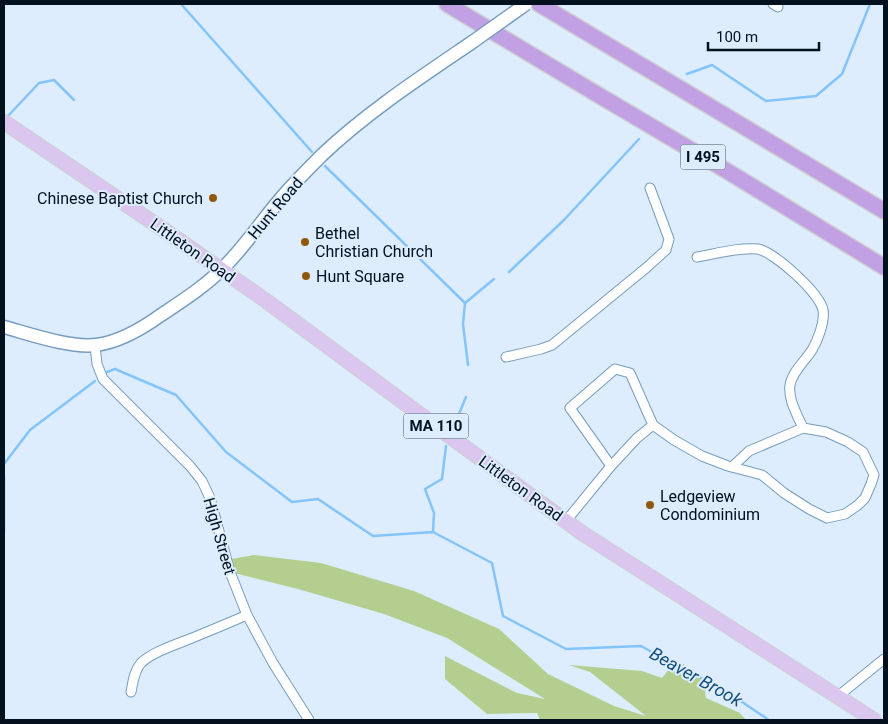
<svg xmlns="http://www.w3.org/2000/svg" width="888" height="724" font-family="Roboto,sans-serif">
	<rect width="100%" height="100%" fill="#ddedfd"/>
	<path fill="#b4ce8f" d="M254 555 321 563 414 591 499 629 548 674 614 706 646 716 590 672 569 665 642 671 662 678C666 674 671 665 675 663 683 660 699 675 703 682 705 687 705 693 706 698L740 713 746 720H540L537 713 487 714 445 679V656L517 693 545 699 447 638 384 614 298 589 230 572 226 560Z"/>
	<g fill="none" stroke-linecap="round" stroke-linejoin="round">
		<g stroke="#84c4fd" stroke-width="2.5">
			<path d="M181 4 312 152"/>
			<path d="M687 74 712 65 766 101 816 96 842 74 870 4"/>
			<path d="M7 117 39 83 54 80 74 100"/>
			<path d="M325 166 465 303"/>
			<path d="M509 272 564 220 639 139"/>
			<path d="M468 365 463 324 465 303 494 279"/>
			<path d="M107 372 115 369 176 395 226 452 292 502 318 499 373 536 433 532 492 563 503 616 566 649 641 646 691 674 714 683 769 720"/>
			<path d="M454 426 466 397"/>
			<path d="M4 464 30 430 95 381"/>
			<path d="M4 476V531"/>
			<path d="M433 532 434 513 425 489 442 479 446 446"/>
		</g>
		<defs>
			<g id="street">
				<path d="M773 4 778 7"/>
				<path d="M95 345 97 364 103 379 190 466 202 481 210 498 230 572 247 615 273 663 309 720"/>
				<path d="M506 357 541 349 552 345 646 268 666 250 669 239 650 188"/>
				<path d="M653 425 674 440 702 456 728 466 762 475 784 493 809 509 827 518 845 514 858 505 865 498 871 484 874 475 863 452 848 442 826 432 803 428C797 414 788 400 790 385 792 372 805 361 812 350 815 345 818 338 820 332 822 326 824 316 823 310 820 293 774 252 758 249 739 247 715 254 697 257"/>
				<path d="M732 467 749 451 803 428"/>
				<path d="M566 521 611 466 570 408 615 369 630 373 653 425 637 438 611 466"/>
				<path d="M131 692C133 682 134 671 141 663 153 651 181 643 197 636 214 629 231 622 247 615"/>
				<path d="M837 697 884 659"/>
			</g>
			<path id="secondary" d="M4 327C30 334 69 348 96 345 119 342 143 328 161 315 182 301 204 287 222 269 245 247 262 220 283 196 295 182 309 168 322 155 366 113 421 77 471 43"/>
			<path id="primary" d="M4 122 167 232 265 300 429 421 582 533 874 720"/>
			<g id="highway">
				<path d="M447 4 595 93 727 171 884 267"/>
				<path d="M539 4C654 72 769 142 884 211"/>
			</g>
		</defs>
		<use href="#street" stroke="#759cc0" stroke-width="11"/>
		<use href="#secondary" stroke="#759cc0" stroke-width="15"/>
		<use href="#primary" stroke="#cdcfd2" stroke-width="16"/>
		<use href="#highway" stroke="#cdcfd2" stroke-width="18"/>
		<use href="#street" stroke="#fff" stroke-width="9"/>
		<use href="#secondary" stroke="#fff" stroke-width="12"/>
		<use href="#primary" stroke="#dac6ee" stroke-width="14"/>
		<use href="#highway" stroke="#c1a0e3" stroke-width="15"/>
		<defs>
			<path id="secondary-bridge" d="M471 43 526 4"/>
		</defs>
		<use href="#secondary-bridge" stroke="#759cc0" stroke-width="15" stroke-linecap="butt"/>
		<use href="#secondary-bridge" stroke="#fff" stroke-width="12"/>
	</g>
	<g fill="#8f580e" stroke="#ddedfd" stroke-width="2">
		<circle cx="213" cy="198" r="5"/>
		<circle cx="305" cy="242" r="5"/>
		<circle cx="306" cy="276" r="5"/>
		<circle cx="650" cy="505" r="5"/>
	</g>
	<g text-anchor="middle" stroke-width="4" stroke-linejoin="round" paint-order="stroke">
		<g fill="#ddedfd" stroke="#445260" stroke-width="1">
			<rect x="680.5" y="144.5" width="45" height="25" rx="4"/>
			<rect x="403.5" y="413.5" width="65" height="25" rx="4"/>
		</g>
		<g font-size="15" font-weight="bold" fill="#03101d">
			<text x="703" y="162">I 495</text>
			<text x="436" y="431">MA 110</text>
		</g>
		<g font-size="16" fill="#03101d" stroke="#ddedfd" text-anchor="start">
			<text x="203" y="204" text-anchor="end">Chinese Baptist Church</text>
			<text x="315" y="239">Bethel<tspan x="315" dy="18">Christian Church</tspan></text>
			<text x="316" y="282">Hunt Square</text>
			<text x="660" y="502">Ledgeview<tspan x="660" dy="18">Condominium</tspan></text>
		</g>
		<g font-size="16" fill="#03101d" stroke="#ddedfd">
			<text transform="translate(275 208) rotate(-50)" y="6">Hunt Road</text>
			<text transform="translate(193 250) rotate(35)" y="6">Littleton Road</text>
			<text transform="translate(521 488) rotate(36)" y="6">Littleton Road</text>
			<text transform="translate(220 536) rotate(74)" y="6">High Street</text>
		</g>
		<g font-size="18" font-style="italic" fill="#134f7c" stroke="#ddedfd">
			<text transform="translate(696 677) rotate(29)" y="6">Beaver Brook</text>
		</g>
	</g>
	<rect width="888" height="724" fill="none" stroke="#03101d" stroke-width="10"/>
	<path d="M708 42v8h111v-8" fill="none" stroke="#03101d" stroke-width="2.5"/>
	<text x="716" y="42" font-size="15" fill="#03101d" stroke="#ddedfd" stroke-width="4" paint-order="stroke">100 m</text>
</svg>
